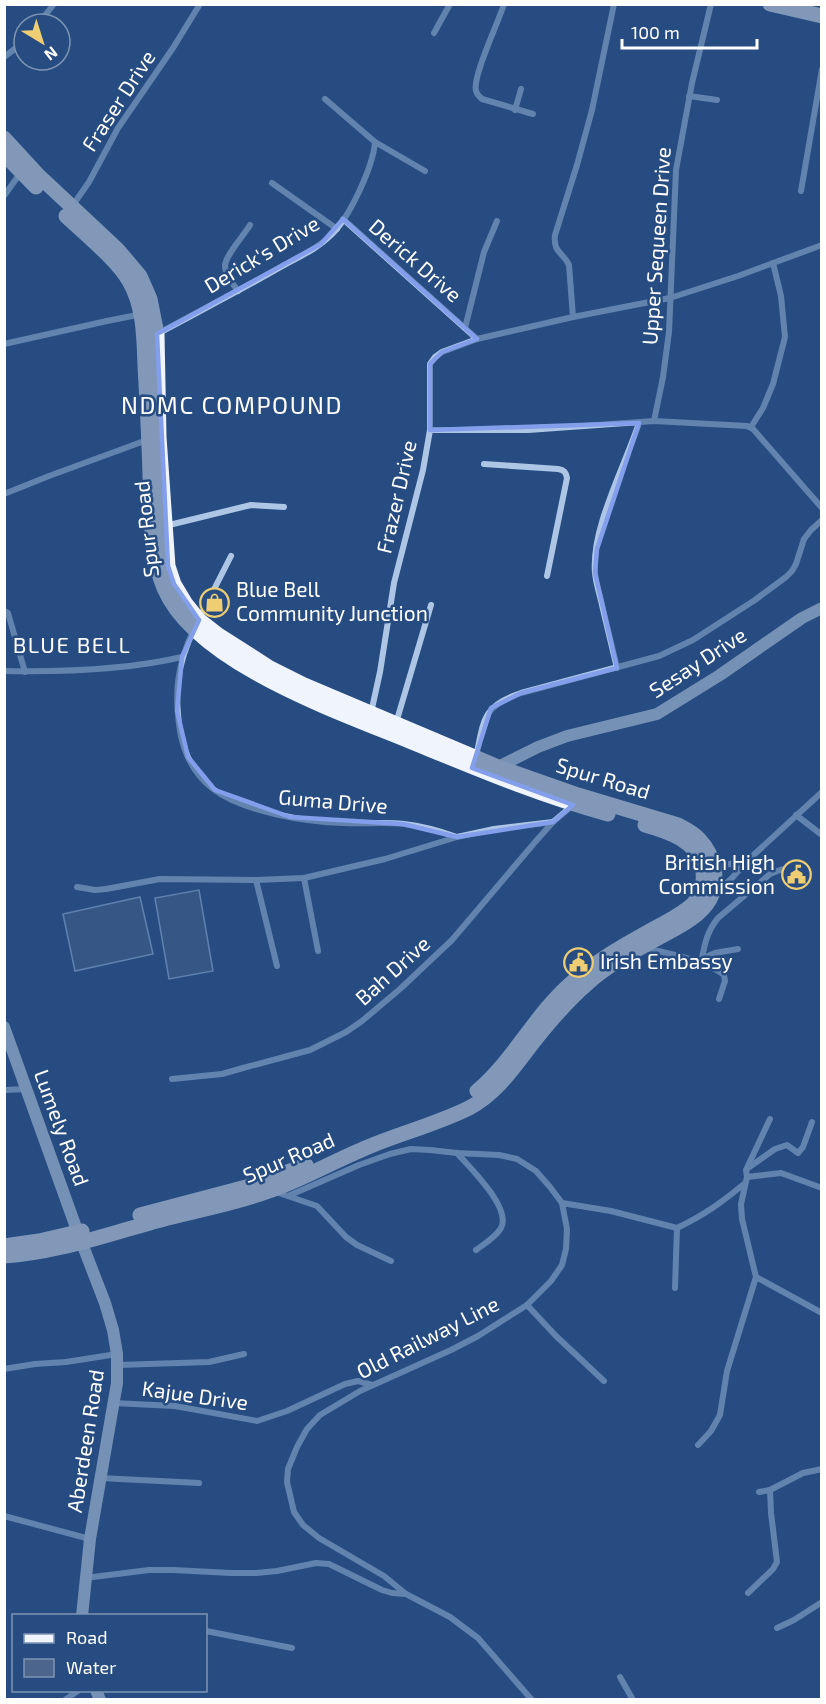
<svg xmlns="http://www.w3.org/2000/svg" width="826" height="1704" font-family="'Exo 2',sans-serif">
	<rect width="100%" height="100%" fill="#264c81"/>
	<g fill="#4b658c" stroke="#a3c1e7" stroke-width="1.5">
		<path d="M199 890 213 971 169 979 155 898Z"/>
		<path d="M140 897 153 954 75 971 63 914Z"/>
	</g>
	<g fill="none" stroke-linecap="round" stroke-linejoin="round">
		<g stroke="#aec6e6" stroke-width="6">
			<path d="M504 4C499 21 472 77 476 91 477 95 479 96 482 99L533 114"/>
			<path d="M38 24 54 4"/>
			<path d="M434 33 450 4"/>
			<path d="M4 57 24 42"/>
			<path d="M689 96 717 100"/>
			<path d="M515 110 521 89"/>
			<path d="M375 142 425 171"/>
			<path d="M272 183 337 229"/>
			<path d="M801 191 822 69"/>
			<path d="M4 196 21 172"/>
			<path d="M73 205 89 182 118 128 173 48 200 4"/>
			<path d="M343 219 477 339"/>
			<path d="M238 291C233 284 225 274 225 266 225 256 244 235 250 225"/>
			<path d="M573 317 569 265C563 252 553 253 555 235L577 165 592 110 614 4"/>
			<path d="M465 328 484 252 497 221"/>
			<path d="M157 334C198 312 239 291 279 268 296 258 316 250 330 236 349 219 373 167 375 142L325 99"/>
			<path d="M4 344 107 321 142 314"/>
			<path d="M654 421 663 377 669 332 676 170 692 83 711 4"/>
			<path d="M751 427 763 408 773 384 785 337 781 296 773 263"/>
			<path d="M430 430H528L654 421 747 426 753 429 822 508"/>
			<path d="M484 464 558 469C564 470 566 472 567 478L547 576"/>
			<path d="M4 494 49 476 147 440"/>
			<path d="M165 526 251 505 284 507"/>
			<path d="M4 611 8 613 10 620 25 672"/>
			<path d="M200 617 231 556"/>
			<path d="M194 629C177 665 174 692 180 731 184 754 195 775 213 789 243 812 307 822 344 823 364 824 384 822 404 824 422 826 440 831 457 837"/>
			<path d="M617 668C612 647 607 626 602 605 600 595 596 584 595 573 591 528 625 466 639 423"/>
			<path d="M4 671C61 672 127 670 182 657"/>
			<path d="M371 713 380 672 394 583 423 470 430 430V364L435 357 442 352 477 339 573 317 670 298 738 276 822 245"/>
			<path d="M396 723 431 605"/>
			<path d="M476 757C484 720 482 706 521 693L659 656 693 640 755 600 786 577 792 571 796 564 804 539 811 530 822 520"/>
			<path d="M796 815 822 835"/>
			<path d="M714 866 745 862"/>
			<path d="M304 878 318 951"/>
			<path d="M256 880 277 966"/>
			<path d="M77 887 95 890 106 889 160 879 256 880 304 878 385 859 457 837 494 829 553 822"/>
			<path d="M716 893 732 878 746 862 822 792"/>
			<path d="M646 948C669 954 705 960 724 975L725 981 719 999"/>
			<path d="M702 958C705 942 708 930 718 918L770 874 780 870 796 867"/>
			<path d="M701 959 715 953 738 949"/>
			<path d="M172 1079 222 1074 243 1068 310 1050 346 1032 362 1021 400 989 452 940 536 841 553 822 572 806"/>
			<path d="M4 1090 27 1089"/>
			<path d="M457 1153C470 1168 512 1208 501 1228 496 1237 484 1244 476 1250"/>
			<path d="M748 1168 775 1149 787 1145 798 1153 803 1147 812 1122"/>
			<path d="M747 1177 781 1173 822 1188"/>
			<path d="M276 1192 317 1206 346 1237 357 1245 391 1261"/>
			<path d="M288 1196 359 1165 390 1154 411 1149 430 1150 457 1153 499 1155 517 1159 536 1171 550 1187 562 1203 567 1229 566 1249 562 1265 551 1281 527 1305 478 1336 451 1350 360 1391 320 1415 307 1429 297 1447 288 1469 287 1482 294 1512 303 1525 319 1538 384 1576 406 1594 450 1617 478 1638 532 1700"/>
			<path d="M562 1203 611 1211 677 1228C704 1215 721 1203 744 1184"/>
			<path d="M756 1277 822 1313"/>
			<path d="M675 1288 677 1228"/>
			<path d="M527 1305 556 1336 604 1381"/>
			<path d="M118 1365 209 1362 244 1354"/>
			<path d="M4 1369 35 1364 66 1362 117 1354"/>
			<path d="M113 1403 175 1406 257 1421 287 1411 345 1384 358 1381 372 1385"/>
			<path d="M698 1445 711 1431 720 1415 727 1371 756 1277 742 1219 741 1204 747 1177 746 1170 770 1119"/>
			<path d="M100 1478 199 1483"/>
			<path d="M759 1492 770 1490 803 1473 822 1469"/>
			<path d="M4 1516 90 1539"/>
			<path d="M85 1578 149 1570H173L231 1573H256L277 1571 316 1563 329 1564 382 1590 392 1593 405 1594"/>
			<path d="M748 1593 773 1569 777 1562 771 1513 770 1490"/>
			<path d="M777 1628 794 1620 822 1602"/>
			<path d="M206 1631 292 1648"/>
			<path d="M620 1677 633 1700"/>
			<path d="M65 1700 79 1690"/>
		</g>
		<g stroke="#d8e4f6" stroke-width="12">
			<path d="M494 773 498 767 538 747 567 736 657 714 720 675 802 618 822 608"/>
			<path d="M4 1027 78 1233 105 1303 113 1330 117 1354V1383L90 1539 82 1616"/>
			<path d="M96 1690 100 1700"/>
		</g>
		<g stroke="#eff4fd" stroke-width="15">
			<path d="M770 4 822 16"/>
			<path d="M4 138 39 176 118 250 140 276 150 299 157 334 159 437 168 566 174 584 186 604 199 620 217 634 270 668 304 685 498 767 578 795 678 825C686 829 694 833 700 840 714 855 720 880 710 899 700 917 678 927 660 937 635 951 609 964 588 983 568 1000 551 1020 535 1040 516 1064 498 1093 469 1108 437 1124 401 1133 368 1147 334 1161 303 1179 269 1191 228 1206 186 1212 146 1224 99 1237 53 1253 4 1256"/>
			<path d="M4 154 36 187"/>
			<path d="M66 216C84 233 118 261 129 281 144 306 144 338 145 366 147 402 149 439 150 475 151 511 150 555 164 588 195 662 336 711 407 740 473 767 538 795 608 814"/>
			<path d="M477 1091C513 1061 535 1015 570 984 593 963 619 948 646 933 662 924 680 916 693 904 703 893 705 879 702 866 697 841 667 831 645 825"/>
			<path d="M140 1215 250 1186 306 1165"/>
			<path d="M4 1246 39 1241 82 1231"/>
		</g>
	</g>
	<path d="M0 0H826V1704H0ZM343 219 477 339 442 352 430 364V430L639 423 597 549 595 573 617 668 521 693 491 708 472 768 573 805 553 822 457 837 403 824 290 817 215 790 188 757 177 711 182 657 199 620 174 584 168 566 157 334 321 244Z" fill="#264c81" fill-opacity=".55" fill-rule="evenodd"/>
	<path fill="none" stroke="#839eea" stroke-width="4.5" stroke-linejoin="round" d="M343 219 477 339 442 352 430 364V430L639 423 597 549 595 573 617 668 521 693 491 708 472 768 573 805 553 822 457 837 403 824 290 817 215 790 188 757 177 711 182 657 199 620 174 584 168 566 157 334 321 244Z"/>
	<defs>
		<symbol id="shop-ring" viewBox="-11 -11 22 22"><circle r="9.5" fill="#264c81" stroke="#efce73" stroke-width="1.5"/><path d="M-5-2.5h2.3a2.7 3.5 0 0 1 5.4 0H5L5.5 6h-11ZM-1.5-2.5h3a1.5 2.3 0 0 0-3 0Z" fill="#efce73"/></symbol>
		<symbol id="civic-ring" viewBox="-11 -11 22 22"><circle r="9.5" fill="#264c81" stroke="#efce73" stroke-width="1.5"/><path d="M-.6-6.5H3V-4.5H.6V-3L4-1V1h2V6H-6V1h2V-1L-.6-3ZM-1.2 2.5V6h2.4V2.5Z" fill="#efce73"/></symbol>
	</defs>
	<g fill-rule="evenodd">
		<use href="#shop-ring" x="198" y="586" width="33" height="33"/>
		<use href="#civic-ring" x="780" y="858" width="33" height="33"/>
		<use href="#civic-ring" x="562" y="946" width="33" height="33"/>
	</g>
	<g text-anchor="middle" stroke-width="5" stroke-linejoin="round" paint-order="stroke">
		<g font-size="21" fill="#fff" stroke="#264c81">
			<text transform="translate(119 101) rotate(-57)" y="7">Fraser Drive</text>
			<text transform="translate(657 246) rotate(-86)" y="7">Upper Sequeen Drive</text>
			<text transform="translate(262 255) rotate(-31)" y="7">Derick's Drive</text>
			<text transform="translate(415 261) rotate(41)" y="7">Derick Drive</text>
			<text transform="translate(397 497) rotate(-77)" y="7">Frazer Drive</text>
			<text transform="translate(147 529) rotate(-96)" y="7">Spur Road</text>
			<text transform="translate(698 663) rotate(-33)" y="7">Sesay Drive</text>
			<text transform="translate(603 779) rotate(17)" y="7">Spur Road</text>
			<text transform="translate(333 802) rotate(5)" y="7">Guma Drive</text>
			<text transform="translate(393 971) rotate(-42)" y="7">Bah Drive</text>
			<text transform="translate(61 1128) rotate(70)" y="7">Lumely Road</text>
			<text transform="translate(289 1158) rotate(-23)" y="7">Spur Road</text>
			<text transform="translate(428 1338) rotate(-27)" y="7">Old Railway Line</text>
			<text transform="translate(195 1396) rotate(8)" y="7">Kajue Drive</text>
			<text transform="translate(86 1441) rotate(-81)" y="7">Aberdeen Road</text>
		</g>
		<g font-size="21" fill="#fff" stroke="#264c81" text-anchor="start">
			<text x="236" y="597">Blue Bell<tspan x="236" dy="24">Community Junction</tspan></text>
			<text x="775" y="870" text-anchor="end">British High<tspan x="775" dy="24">Commission</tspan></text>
			<text x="600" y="969">Irish Embassy</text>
		</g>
		<g font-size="22" letter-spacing="1.5" fill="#fff" stroke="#264c81">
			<text x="72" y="653">BLUE BELL</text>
		</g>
		<g font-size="24" letter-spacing="1.5" fill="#fff" stroke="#264c81">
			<text x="232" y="414">NDMC COMPOUND</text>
		</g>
	</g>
	<rect width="826" height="1704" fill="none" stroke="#ffffff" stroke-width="12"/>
	<rect x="12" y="1614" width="195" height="78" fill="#264c81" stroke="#7d94b3" stroke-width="1.5"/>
	<rect x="24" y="1634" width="30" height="9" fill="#eff4fd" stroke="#7d94b3" stroke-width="1.5"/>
	<text x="66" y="1644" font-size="18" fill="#ffffff">Road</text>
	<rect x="24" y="1659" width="30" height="18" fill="#4b658c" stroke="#7d94b3" stroke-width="1.5"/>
	<text x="66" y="1674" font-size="18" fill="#ffffff">Water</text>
	<g transform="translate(42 42) rotate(142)"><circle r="28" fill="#264c81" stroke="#7d94b3" stroke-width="1.5"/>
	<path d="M0-4.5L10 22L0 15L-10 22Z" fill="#efce73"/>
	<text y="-9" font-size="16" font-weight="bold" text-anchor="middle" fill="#ffffff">N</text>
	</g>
	<path d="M622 39v9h135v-9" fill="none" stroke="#ffffff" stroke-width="3"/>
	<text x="631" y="39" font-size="18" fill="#ffffff" stroke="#264c81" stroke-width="4.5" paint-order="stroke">100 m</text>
</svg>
